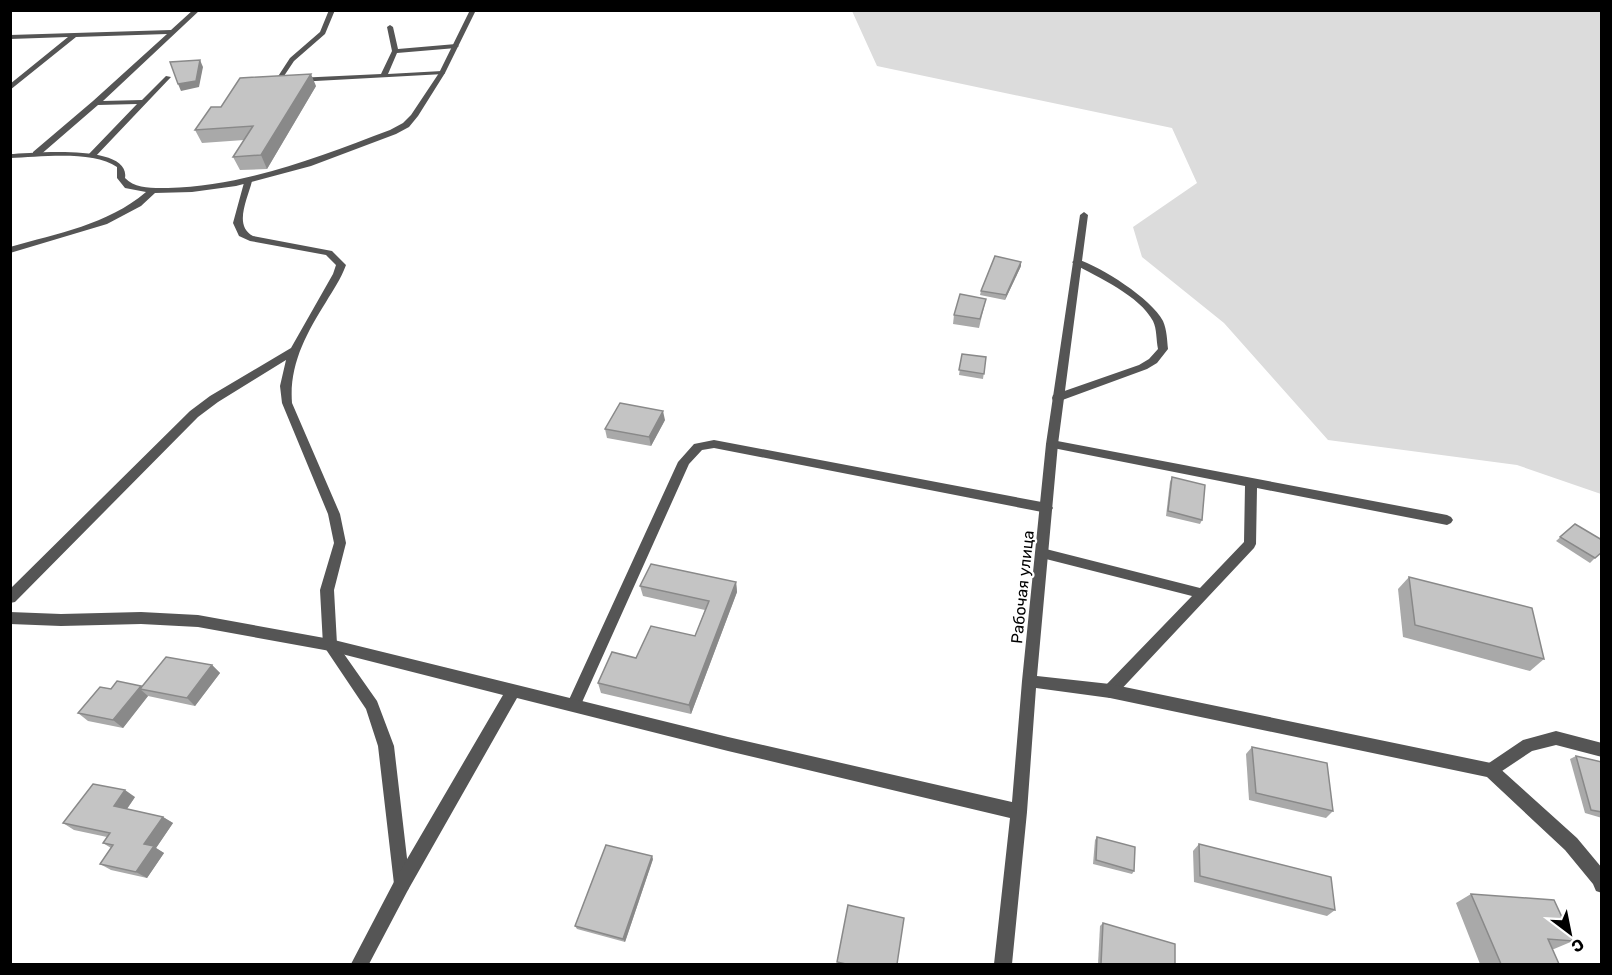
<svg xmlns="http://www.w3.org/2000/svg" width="1612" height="975" font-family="Rubik,sans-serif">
	<rect width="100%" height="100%" fill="#fff"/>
	<path fill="#dcdcdc" d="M852 11H1601V494L1517 465 1328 440 1224 323 1142 257 1133 227 1197 183 1172 128 877 66Z"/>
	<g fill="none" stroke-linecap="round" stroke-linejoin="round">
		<g fill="#555" fill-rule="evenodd">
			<path d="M193 10H200L103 101 142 100 166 76 171 77 94 158 87 156 137 104 98 105 39 156H33V152L93 101 167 34 76 37 10 90V84L68 37 10 39V35L171 30Z"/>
			<path d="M329 10H335L325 34 294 61 280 82H276L275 81 290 58 320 32Z"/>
			<path d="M390 25 393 27 398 49 456 44 459 46 456 48 397 53 388 74 442 71 445 73 444 74 297 82 294 80 297 78 381 74 392 51 387 27Z"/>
			<path d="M245 179 252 181C248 198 233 226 253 236L332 251 346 265C341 279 333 290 326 302 306 334 289 365 292 403L340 514 346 543 334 590 337 644 377 701 394 746 410 884 408 890 402 892 396 890 394 884 378 746 366 709 323 645 320 590 334 543 328 514 282 403 280 386 286 360 218 402 198 417 15 602 10 603V589L190 411 210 396 291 348 333 274 336 265 326 255 250 241 239 236 233 223Z"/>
			<path d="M1077 259C1101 267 1151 298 1163 321 1167 330 1167 340 1168 349L1157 363 1147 369 1057 402 1053 401 1052 398 1053 395 1139 365 1149 359 1158 349C1156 340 1157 329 1153 321 1140 296 1098 277 1074 264L1072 262Z"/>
			<path d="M714 440 1047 503 1051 505 1053 508 1051 511 1047 513 714 448 702 450 689 464 579 709 574 711 569 709 567 704 678 462 694 444Z"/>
			<path d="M1052 440 1447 515 1451 517 1453 520 1451 523 1447 525 1257 488 1256 544 1254 548 1115 696 1110 698 1105 696 1103 691 1105 686 1192 596 1042 558 1037 557 1036 553 1037 549 1042 548 1200 588 1244 542 1245 486 1048 447 1046 444Z"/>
			<path d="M1556 731 1602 743V757L1556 745 1532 751 1496 775 1491 777 1486 775 1483 770 1486 765 1523 740Z"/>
		</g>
		<g fill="#555" fill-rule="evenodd">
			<path d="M470 10H476L445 73 418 116 409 127 396 134 311 166 236 186 192 192 155 193 141 206 107 224 10 253V247C58 233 107 225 146 192L125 188 117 178V167C93 150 40 157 10 158V154C32 153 131 143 125 178 135 189 153 188 168 188 246 186 318 157 390 130L403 123 411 115 439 73Z"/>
			<path d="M1084 212 1088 215 1058 444 1037 676 1110 684 1491 763 1496 765 1577 838 1602 868V893L1596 891 1593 884 1565 850 1487 777 1110 698 1036 688 1027 812 1012 964H994L1010 818 728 751 517 698 408 890 369 964H351L396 878 503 695 330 651 198 627 141 624 61 626 10 624V612L61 614 141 612 198 615 330 639 728 737 1012 802 1022 681 1046 444 1080 215Z"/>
		</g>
	</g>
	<g fill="#a9a9a9">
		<path d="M316 86 267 169 240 170 233 157 244 140 202 143 195 130 221 107Z"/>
		<path d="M1021 266 1005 300 980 295 981 291Z"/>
		<path d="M986 299 979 328 953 324 954 315Z"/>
		<path d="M962 354 986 357 983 379 959 375Z"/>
		<path d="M665 420 651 446 607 438 605 429Z"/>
		<path d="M1172 477 1202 520 1200 524 1166 516 1170 482Z"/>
		<path d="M1575 524 1595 558 1590 563 1556 541Z"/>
		<path d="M1409 577 1544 659 1530 671 1403 637 1398 589Z"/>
		<path d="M736 582 737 592 691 714 601 693 598 683 636 658 695 636 705 610 643 596 640 586Z"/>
		<path d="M212 665 220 673 195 706 148 696 123 728 88 721 78 713 111 689 141 686 142 687Z"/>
		<path d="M1252 747 1333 811 1326 818 1249 800 1246 754Z"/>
		<path d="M1576 756 1602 762V818L1585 813 1570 759Z"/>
		<path d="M135 797 127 809 163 817 173 823 156 848 164 853 147 878 111 870 100 864 111 848 103 843 107 837 74 830 63 823Z"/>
		<path d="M1097 837 1134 871 1132 874 1093 864 1095 840Z"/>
		<path d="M1199 844 1335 910 1327 916 1194 882 1193 851Z"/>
		<path d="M653 859 625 942 577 929 575 926Z"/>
		<path d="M1471 894 1573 941 1554 949H1552L1559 964H1480L1456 903Z"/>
		<path d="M1103 923 1175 964H1098L1100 926Z"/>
	</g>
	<g fill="#898989">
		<path d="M200 60 203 67 199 87 181 91 178 84Z"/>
		<path d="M311 74 316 86 267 169 261 155Z"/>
		<path d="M1021 262V266L1005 300 1006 295Z"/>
		<path d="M663 411 665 420 651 446 649 437Z"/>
		<path d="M736 582 737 592 691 714 689 705Z"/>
		<path d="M212 665 220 673 195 706 187 698Z"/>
		<path d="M141 686 146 690 140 689 148 696 123 728 113 720Z"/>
		<path d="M125 790 135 797 124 813 114 806Z"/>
		<path d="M163 817 173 823 156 848 164 853 147 878 136 872 144 844Z"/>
		<path d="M652 856 653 859 625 942 623 939Z"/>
	</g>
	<g fill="#c4c4c4" stroke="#898989" stroke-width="1.5">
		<path d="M200 60 196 81 178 84 170 62Z"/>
		<path d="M311 74 261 155 233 157 253 126 195 130 211 107H221L240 78Z"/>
		<path d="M995 256 1021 262 1006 295 981 291Z"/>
		<path d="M960 294 986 299 980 319 954 315Z"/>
		<path d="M962 354 986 357 984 374 959 370Z"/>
		<path d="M620 403 663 411 649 437 605 429Z"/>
		<path d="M1172 477 1205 485 1202 520 1168 511Z"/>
		<path d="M1575 524 1602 540V552L1595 558 1560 537Z"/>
		<path d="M651 564 736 582 689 705 598 683 612 652 636 658 651 626 695 636 709 601 640 586Z"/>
		<path d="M1409 577 1532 608 1544 659 1415 625Z"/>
		<path d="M166 657 212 665 187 698 140 689Z"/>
		<path d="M117 681 141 686 113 720 78 713 100 687 111 689Z"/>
		<path d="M1252 747 1327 763 1333 811 1256 793Z"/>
		<path d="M1576 756 1602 762V812L1591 810Z"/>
		<path d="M93 784 125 790 114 806 163 817 144 844 154 846 136 872 100 864 113 845 103 843 110 833 63 823Z"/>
		<path d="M1097 837 1135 847 1134 871 1096 860Z"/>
		<path d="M1199 844 1331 877 1335 910 1200 876Z"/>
		<path d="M606 845 652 856 623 939 575 926Z"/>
		<path d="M1471 894 1554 900 1573 941 1548 939 1559 964H1501Z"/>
		<path d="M848 905 904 918 897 964H846L837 962Z"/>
		<path d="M1103 923 1175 944V964H1101Z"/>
	</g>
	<g text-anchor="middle" stroke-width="4.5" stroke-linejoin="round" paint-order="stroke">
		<g font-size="16" fill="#000" stroke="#fff">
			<text transform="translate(1022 587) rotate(-84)" y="6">Рабочая улица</text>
		</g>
	</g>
	<rect width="1612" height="975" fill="none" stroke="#000000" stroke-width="24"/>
	<g transform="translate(1570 933) rotate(148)" stroke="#ffffff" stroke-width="4.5" paint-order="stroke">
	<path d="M0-4.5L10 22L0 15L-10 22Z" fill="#000000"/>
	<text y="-9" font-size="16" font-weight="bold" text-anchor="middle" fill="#000000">С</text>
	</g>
</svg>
